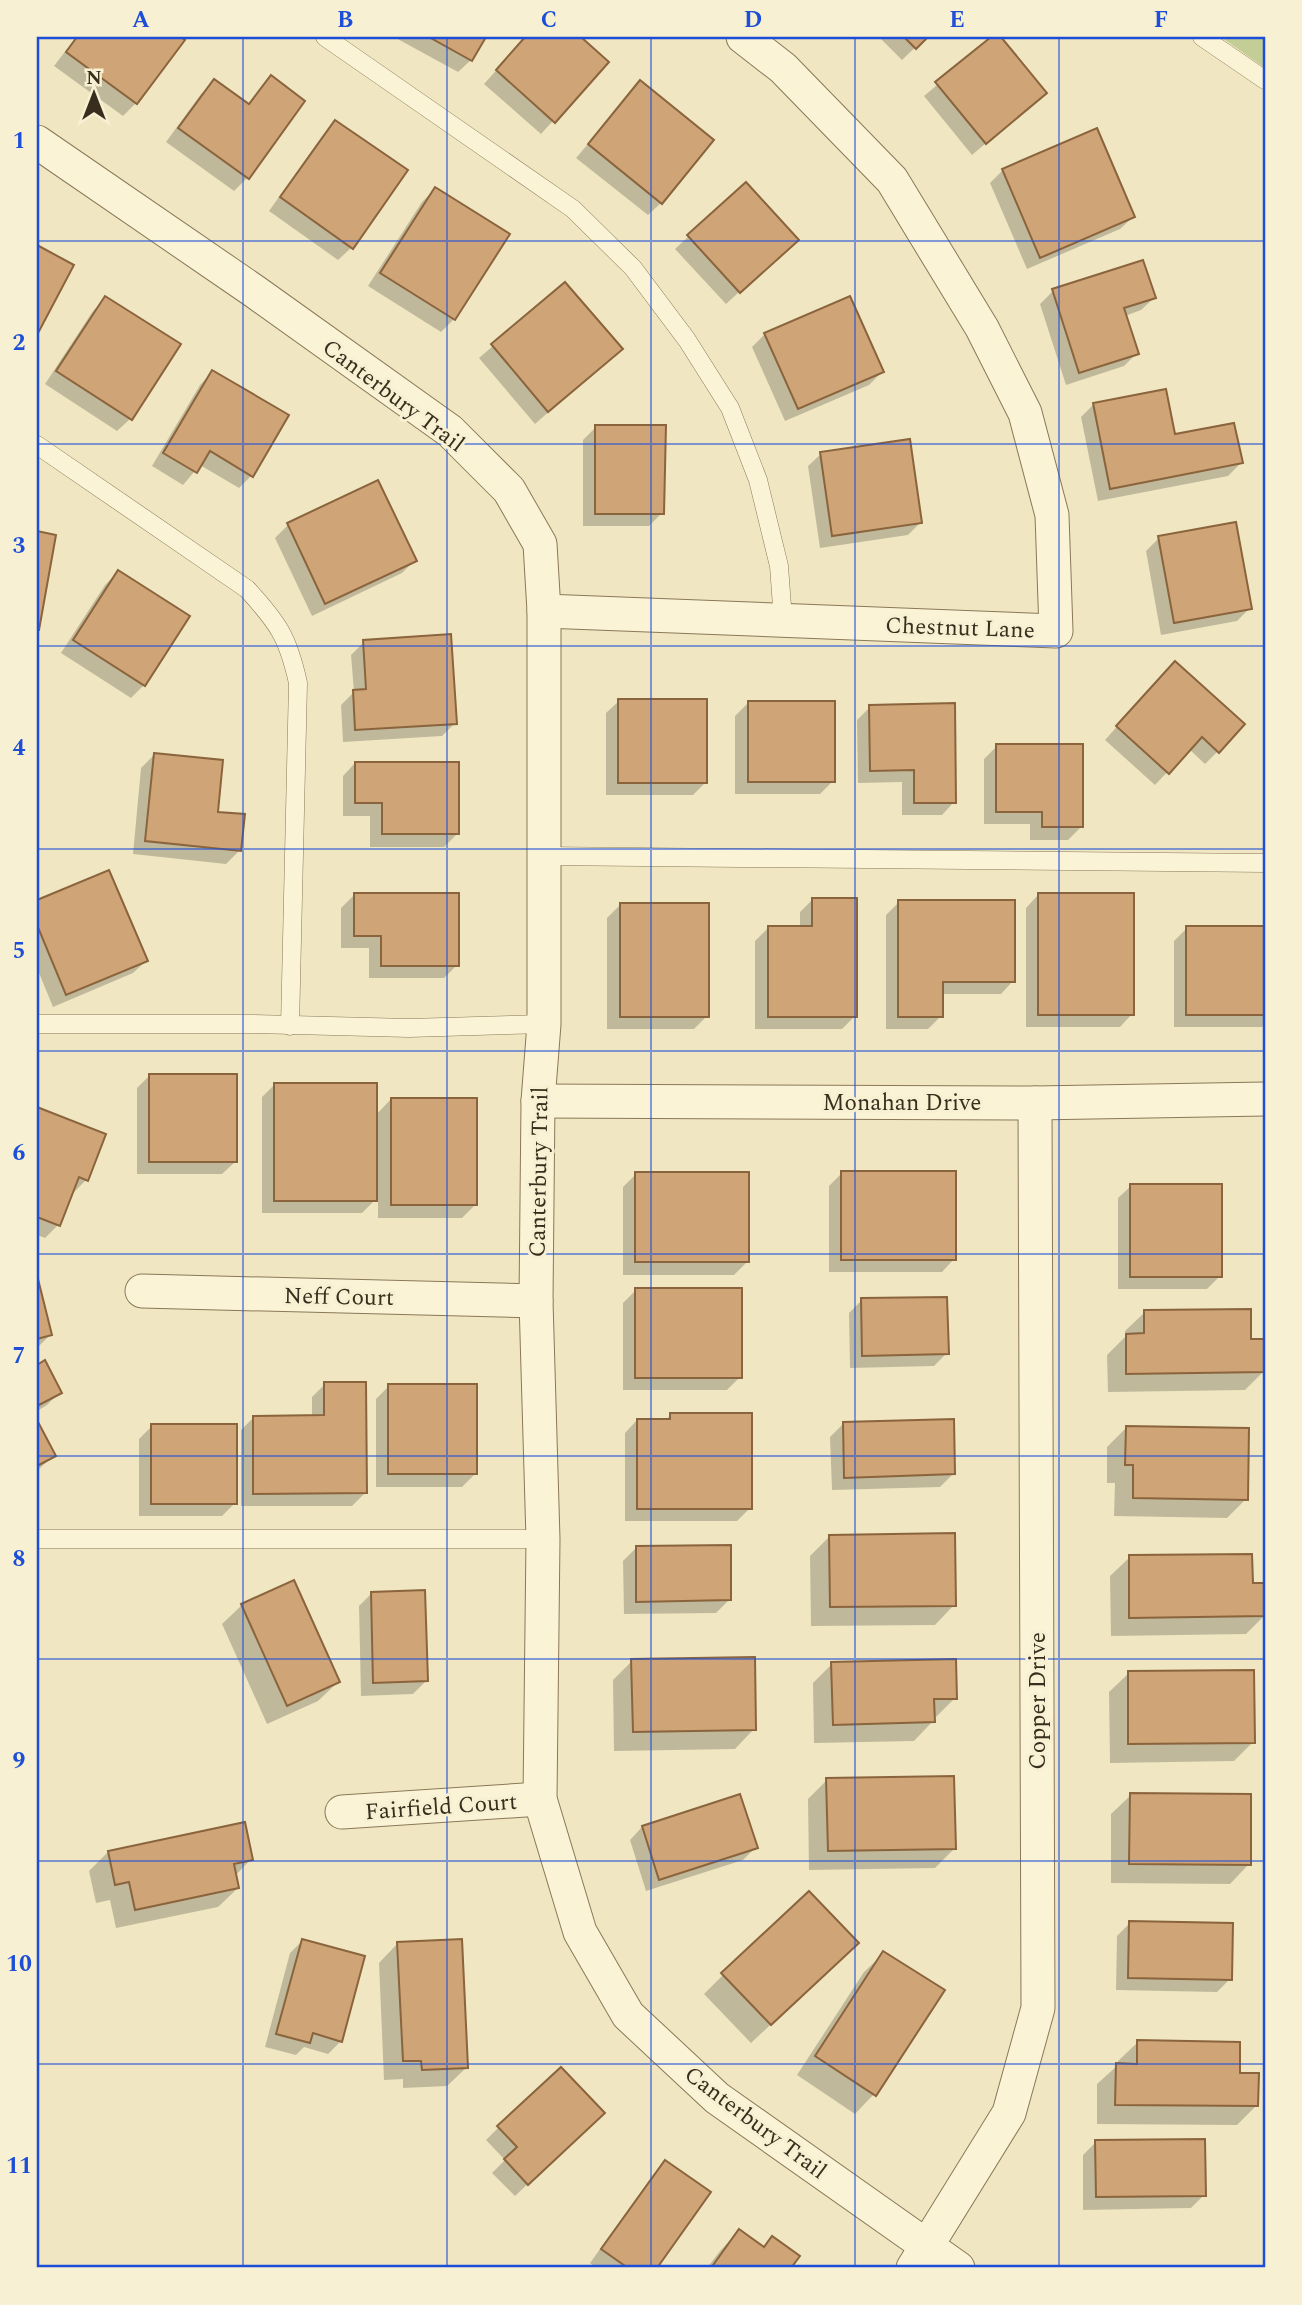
<svg xmlns="http://www.w3.org/2000/svg" width="1302" height="2305" font-family="Spectral,serif">
	<rect width="100%" height="100%" fill="#f0e7c2"/>
	<path fill="#c2ce95" d="M1221 37H1265V68Z"/>
	<g fill="#0003">
		<path d="M76 37H178L182 40 136 103 123 116 54 66Z"/>
		<path d="M394 37H484L471 60 458 72Z"/>
		<path d="M526 37H578L607 62 541 134 484 84Z"/>
		<path d="M879 37H926L902 60Z"/>
		<path d="M994 37H998L1045 93 972 155 924 96Z"/>
		<path d="M271 77 303 101 247 178 234 191 166 142 201 94 214 81 247 105Z"/>
		<path d="M640 83 661 203 648 215 576 158Z"/>
		<path d="M336 122 351 248 338 260 269 211 323 135Z"/>
		<path d="M1003 170 1133 217 1120 229 1027 269 990 183Z"/>
		<path d="M745 184 783 252 726 304 675 249Z"/>
		<path d="M435 189 507 235 454 319 441 332 368 286 422 202Z"/>
		<path d="M565 284 620 349 535 424 479 358Z"/>
		<path d="M1053 291 1154 298 1141 310 1125 316 1137 353 1124 366 1066 385 1040 304Z"/>
		<path d="M106 298 130 419 117 431 45 384 93 311Z"/>
		<path d="M765 334 882 372 869 385 785 421 752 347Z"/>
		<path d="M212 372 251 476 239 488 200 465 183 485 152 466 200 385Z"/>
		<path d="M1094 404 1174 436 1241 463 1228 476 1098 501 1081 417Z"/>
		<path d="M596 427 662 513 649 526H583V440Z"/>
		<path d="M821 454 921 522 908 535 820 548 808 466Z"/>
		<path d="M377 483 415 560 402 573 312 616 275 538 288 525Z"/>
		<path d="M1159 538 1250 608 1237 621 1161 635 1146 551Z"/>
		<path d="M118 572 144 685 131 698 61 653 105 585Z"/>
		<path d="M364 642 455 723 442 736 343 742 341 705 354 692 351 655Z"/>
		<path d="M1162 676 1218 751 1205 764 1189 749 1155 785 1105 740Z"/>
		<path d="M619 701 706 782 693 795H606V713Z"/>
		<path d="M748 703 833 781 820 794H735V716Z"/>
		<path d="M870 707 954 802 942 815H902V782L858 783 857 720Z"/>
		<path d="M997 746 1081 827 1068 840H1030V824H984V759Z"/>
		<path d="M154 755 216 813 239 851 226 864 133 854 141 768Z"/>
		<path d="M355 763 457 834 444 847H370V816H343V776Z"/>
		<path d="M108 872 146 961 133 973 53 1007 37 968V902Z"/>
		<path d="M354 895 457 965 444 978H369V948H341V908Z"/>
		<path d="M1038 895 1132 1014 1120 1027H1026V908Z"/>
		<path d="M813 899 855 1016 842 1029H755V941L768 928H800V912Z"/>
		<path d="M899 902 1013 981 1001 994H941V1016L928 1029H886V915Z"/>
		<path d="M620 905 707 1016 694 1029H607V918Z"/>
		<path d="M1187 928H1265V1024L1262 1027H1174V941Z"/>
		<path d="M150 1075 235 1162 222 1174H137V1088Z"/>
		<path d="M275 1084 375 1116 391 1099 475 1205 462 1218H378V1197L362 1213H262V1097Z"/>
		<path d="M37 1109 104 1135 86 1180 73 1193 71 1192 58 1225 45 1238 37 1235Z"/>
		<path d="M842 1173 954 1259 942 1272H829V1186Z"/>
		<path d="M636 1174 747 1262 734 1275H623V1187Z"/>
		<path d="M1131 1186 1220 1276 1207 1289H1118V1198Z"/>
		<path d="M37 1282 50 1335 37 1348Z"/>
		<path d="M636 1290 740 1377 727 1390H623V1303Z"/>
		<path d="M862 1300 947 1353 934 1366 850 1368 849 1313Z"/>
		<path d="M1145 1312 1249 1341 1264 1371 1245 1390 1108 1392 1107 1355 1125 1337V1331Z"/>
		<path d="M44 1363 60 1392 47 1405 37 1411V1367Z"/>
		<path d="M325 1384 365 1493 352 1506H241V1430L254 1417H312V1397Z"/>
		<path d="M389 1386 475 1474 462 1487H376V1399Z"/>
		<path d="M671 1415 750 1508 737 1521H625V1433L637 1420H665Z"/>
		<path d="M37 1424 53 1456 37 1471Z"/>
		<path d="M843 1424 953 1474 940 1487 832 1490 830 1437Z"/>
		<path d="M152 1426 235 1503 222 1516H139V1439Z"/>
		<path d="M1126 1428 1246 1499 1227 1518 1114 1516 1115 1483H1107V1447Z"/>
		<path d="M829 1537 954 1605 935 1625 811 1626 810 1556Z"/>
		<path d="M636 1548 729 1600 716 1613 624 1614 623 1561Z"/>
		<path d="M1130 1557 1251 1585 1265 1615 1246 1634 1111 1636 1110 1576Z"/>
		<path d="M372 1593 426 1681 413 1694 361 1696 359 1606Z"/>
		<path d="M242 1605 338 1682 318 1701 267 1724 222 1624Z"/>
		<path d="M632 1661 754 1729 735 1749 614 1751 613 1680Z"/>
		<path d="M832 1664 955 1698 936 1717H933V1721L914 1741 814 1743 813 1683Z"/>
		<path d="M1129 1673 1253 1742 1234 1761 1110 1763 1109 1692Z"/>
		<path d="M827 1780 954 1849 935 1868 809 1870 808 1799Z"/>
		<path d="M1131 1795 1249 1864 1230 1884 1111 1883V1814Z"/>
		<path d="M642 1827 756 1847 743 1860 646 1891 630 1840Z"/>
		<path d="M108 1852 251 1859 235 1876 238 1888 218 1907 116 1928 110 1900 96 1903 89 1871Z"/>
		<path d="M1130 1923 1230 1979 1217 1992 1116 1990 1117 1936Z"/>
		<path d="M303 1940 341 2041 328 2054 304 2047 296 2055 265 2047 290 1953Z"/>
		<path d="M398 1943 467 2067 447 2086 403 2088V2079L384 2080 379 1963Z"/>
		<path d="M884 1953 874 2094 855 2114 797 2075 864 1972Z"/>
		<path d="M837 1962 751 2043 704 1994 723 1975Z"/>
		<path d="M1138 2042 1239 2074 1256 2106 1237 2125 1097 2124V2084L1118 2065V2061Z"/>
		<path d="M589 2126 515 2196 492 2173 505 2160 486 2140 499 2127Z"/>
		<path d="M1096 2142 1204 2195 1191 2208 1083 2210V2155Z"/>
		<path d="M665 2162 709 2193 655 2268H597L590 2263 653 2175Z"/>
		<path d="M739 2231 763 2248 773 2238 798 2256 789 2268H707L720 2251Z"/>
	</g>
	<g fill="#cfa476" stroke="#8a643d" stroke-width="2">
		<path d="M77 37H181L185 40 137 104 66 52Z"/>
		<path d="M429 37H486L472 61Z"/>
		<path d="M525 37H581L609 62 555 123 496 70Z"/>
		<path d="M904 37H928L916 49Z"/>
		<path d="M991 37H1001L1047 93 986 144 935 82Z"/>
		<path d="M271 75 305 101 249 179 178 128 214 79 249 104Z"/>
		<path d="M640 80 714 140 662 204 588 144Z"/>
		<path d="M335 120 408 170 353 249 280 197Z"/>
		<path d="M1097 128 1135 217 1040 258 1002 169Z"/>
		<path d="M746 182 799 240 740 293 687 235Z"/>
		<path d="M435 187 510 234 455 320 380 273Z"/>
		<path d="M37 245 74 265 37 335Z"/>
		<path d="M1143 260 1156 298 1124 308 1139 354 1079 373 1052 289Z"/>
		<path d="M565 282 623 349 548 412 491 344Z"/>
		<path d="M105 296 181 344 132 420 56 371Z"/>
		<path d="M850 296 884 372 798 409 764 333Z"/>
		<path d="M212 370 289 415 253 477 210 451 197 473 163 453Z"/>
		<path d="M1166 389 1175 434 1234 423 1243 463 1110 489 1093 403Z"/>
		<path d="M595 425H666L664 514H595Z"/>
		<path d="M910 439 922 523 832 536 820 452Z"/>
		<path d="M378 480 417 561 325 604 287 523Z"/>
		<path d="M1236 522 1252 609 1174 623 1158 536Z"/>
		<path d="M37 531 56 535 39 630H37Z"/>
		<path d="M118 570 190 616 145 686 73 640Z"/>
		<path d="M451 634 457 724 355 730 353 690 366 689 363 640Z"/>
		<path d="M1175 661 1245 724 1219 753 1202 737 1169 774 1116 726Z"/>
		<rect x="618" y="699" width="89" height="84"/>
		<rect x="748" y="701" width="87" height="81"/>
		<path d="M955 703 956 803H914V770L870 771 869 705Z"/>
		<path d="M996 744H1083V827H1042V812H996Z"/>
		<path d="M154 753 223 760 218 812 245 814 241 851 145 841Z"/>
		<path d="M355 762H459V834H382V803H355Z"/>
		<path d="M109 870 148 961 66 995 37 925V900Z"/>
		<path d="M354 893H459V966H381V936H354Z"/>
		<rect x="1038" y="893" width="96" height="122"/>
		<path d="M812 898H857V1017H768V926H812Z"/>
		<path d="M898 900H1015V982H943V1017H898Z"/>
		<rect x="620" y="903" width="89" height="114"/>
		<rect x="1186" y="926" width="79" height="89"/>
		<rect x="149" y="1074" width="88" height="88"/>
		<rect x="274" y="1083" width="103" height="118"/>
		<rect x="391" y="1098" width="86" height="107"/>
		<path d="M37 1107 106 1134 88 1181 79 1177 60 1226 37 1217Z"/>
		<rect x="841" y="1171" width="115" height="89"/>
		<rect x="635" y="1172" width="114" height="90"/>
		<rect x="1130" y="1184" width="92" height="93"/>
		<path d="M37 1275 52 1335 37 1339Z"/>
		<rect x="635" y="1288" width="107" height="90"/>
		<path d="M947 1297 949 1354 862 1356 861 1298Z"/>
		<path d="M1251 1309V1339H1265V1372L1126 1374V1334L1144 1333V1310Z"/>
		<path d="M45 1360 62 1393 37 1406V1365Z"/>
		<path d="M324 1382H366L367 1493 253 1494V1416L324 1415Z"/>
		<rect x="388" y="1384" width="89" height="90"/>
		<path d="M670 1413H752V1509H637V1419H670Z"/>
		<path d="M954 1419 955 1474 844 1478 843 1422Z"/>
		<path d="M37 1420 56 1456 37 1466Z"/>
		<rect x="151" y="1424" width="86" height="80"/>
		<path d="M1126 1426 1249 1428 1248 1500 1133 1498V1465H1125Z"/>
		<path d="M955 1533 956 1606 830 1607 829 1535Z"/>
		<path d="M731 1545V1600L636 1602V1546Z"/>
		<path d="M1252 1554 1253 1583H1265V1616L1129 1618V1555Z"/>
		<path d="M294 1580 340 1682 287 1706 241 1604Z"/>
		<path d="M425 1590 428 1681 373 1683 371 1592Z"/>
		<path d="M755 1657 756 1730 633 1732 631 1659Z"/>
		<path d="M956 1659 957 1699H934L935 1722 833 1725 831 1662Z"/>
		<path d="M1254 1670 1255 1743 1128 1744V1671Z"/>
		<path d="M954 1776 956 1849 828 1851 826 1778Z"/>
		<path d="M1130 1793 1251 1794V1865L1129 1864Z"/>
		<path d="M740 1794 758 1848 659 1880 642 1826Z"/>
		<path d="M245 1822 253 1860 234 1864 239 1888 135 1910 129 1882 115 1885 108 1851Z"/>
		<path d="M809 1891 859 1943 771 2025 721 1973Z"/>
		<path d="M1129 1921 1233 1923 1232 1980 1128 1978Z"/>
		<path d="M302 1939 365 1956 342 2042 313 2033 310 2043 276 2034Z"/>
		<path d="M462 1939 468 2068 422 2070 421 2061H403L397 1942Z"/>
		<path d="M883 1951 945 1990 876 2096 815 2056Z"/>
		<path d="M1137 2040 1240 2042V2073H1259L1258 2106 1115 2105 1116 2063 1137 2064Z"/>
		<path d="M561 2067 605 2113 528 2185 504 2159 517 2147 497 2126Z"/>
		<path d="M1205 2139 1206 2196 1096 2197 1095 2140Z"/>
		<path d="M665 2160 711 2192 657 2268H628L601 2249Z"/>
		<path d="M739 2229 764 2247 772 2236 800 2256 791 2268H711Z"/>
	</g>
	<g fill="none" stroke-linecap="round" stroke-linejoin="round">
		<defs>
			<g id="lane">
				<path d="M325 37 573 209 633 268 687 340 730 408 758 480 779 566 783 620"/>
				<path d="M1202 37 1265 80"/>
				<path d="M37 445 247 589C278 623 288 637 298 683L290 1026"/>
				<path d="M543 856 1265 863"/>
				<path d="M37 1024H253L409 1028 544 1024"/>
				<path d="M37 1539H543"/>
			</g>
			<g id="street">
				<path d="M37 142 254 291 450 431 509 490 540 544 544 611V1024L538 1101 536 1301 543 1539 540 1799 580 1932 628 2015 717 2098 958 2268"/>
				<path d="M544 611 1056 631 1052 515 1025 413 982 328 892 180 783 68 743 37"/>
				<path d="M538 1101 1035 1103 1265 1099"/>
				<path d="M142 1291 536 1301"/>
				<path d="M342 1812 540 1799"/>
				<path d="M913 2268 1009 2113 1038 2008 1035 1103"/>
			</g>
		</defs>
		<use href="#lane" stroke="#8a7858" stroke-width="19"/>
		<use href="#street" stroke="#8a7858" stroke-width="35"/>
		<use href="#lane" stroke="#faf3d6" stroke-width="18"/>
		<use href="#street" stroke="#faf3d6" stroke-width="33"/>
	</g>
	<path fill="none" stroke="#1d4ed8" stroke-width="2" stroke-opacity="0.55" d="M243 37V2268M447 37V2268M651 37V2268M855 37V2268M1059 37V2268M37 241H1265M37 444H1265M37 646H1265M37 849H1265M37 1051H1265M37 1254H1265M37 1456H1265M37 1659H1265M37 1861H1265M37 2064H1265"/>
	<g text-anchor="middle" stroke-width="6" stroke-linejoin="round" paint-order="stroke">
		<g font-size="23" fill="#392e1d" stroke="#f7f0d2">
			<text transform="translate(394 395) rotate(37)" y="8">Canterbury Trail</text>
			<text transform="translate(960 627) rotate(2)" y="8">Chestnut Lane</text>
			<text x="902" y="1110">Monahan Drive</text>
			<text transform="translate(538 1172) rotate(-89)" y="8">Canterbury Trail</text>
			<text transform="translate(339 1296) rotate(1)" y="8">Neff Court</text>
			<text transform="translate(1037 1701) rotate(-90)" y="8">Copper Drive</text>
			<text transform="translate(441 1806) rotate(-4)" y="8">Fairfield Court</text>
			<text transform="translate(756 2122) rotate(37)" y="8">Canterbury Trail</text>
		</g>
	</g>
	<rect width="1302" height="2305" fill="none" stroke="#f7f0d2" stroke-width="77"/>
	<g transform="translate(94 94)" stroke="#f7f0d2" stroke-width="5" paint-order="stroke">
	<path d="M0-5L12 26L0 18L-12 26Z" fill="#392e1d"/>
	<text y="-10" font-size="19" font-weight="bold" text-anchor="middle" fill="#392e1d">N</text>
	</g>
	<rect x="38" y="38" width="1226" height="2228" fill="none" stroke="#1d4ed8" stroke-width="2.5"/>
	<g font-size="23" text-anchor="middle" font-weight="bold" fill="#1d4ed8">
		<text x="141" y="27">A</text>
		<text x="345" y="27">B</text>
		<text x="549" y="27">C</text>
		<text x="753" y="27">D</text>
		<text x="957" y="27">E</text>
		<text x="1161" y="27">F</text>
		<text x="19" y="148">1</text>
		<text x="19" y="350">2</text>
		<text x="19" y="553">3</text>
		<text x="19" y="755">4</text>
		<text x="19" y="958">5</text>
		<text x="19" y="1160">6</text>
		<text x="19" y="1363">7</text>
		<text x="19" y="1566">8</text>
		<text x="19" y="1768">9</text>
		<text x="19" y="1971">10</text>
		<text x="19" y="2173">11</text>
	</g>
</svg>
